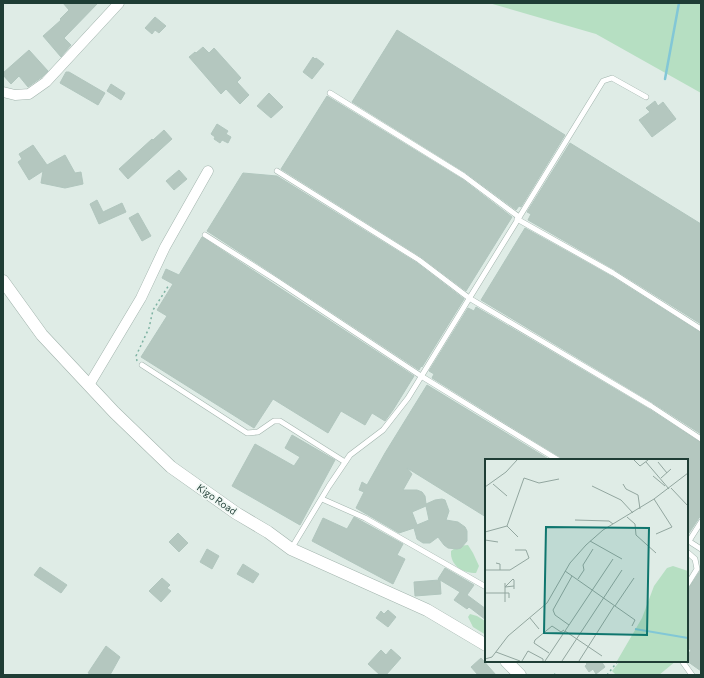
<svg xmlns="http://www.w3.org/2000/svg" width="704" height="678" font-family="Commissioner,sans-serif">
	<rect width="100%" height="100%" fill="#dfece6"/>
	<g fill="#b6dfc2">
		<path d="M489 3H701V93L596 34Z"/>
		<path d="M468 545 473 553 479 566 476 573C463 573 450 566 451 551L458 546Z"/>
		<path d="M470 614 477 616 485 621 486 620V635L473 627 468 617Z"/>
		<path d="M620 661H676L659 675H616L612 671Z"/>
	</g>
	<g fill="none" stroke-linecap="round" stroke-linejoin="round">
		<path stroke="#82c7d6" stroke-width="2.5" d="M665 79 679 3"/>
	</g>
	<g fill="#b4c7bf" stroke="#b1c6be" fill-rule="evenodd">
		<path d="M63 3H98L64 38 71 45 61 57 43 36 61 20 60 19 69 10Z"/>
		<path d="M155 17 166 26 159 33 155 30 152 34 145 28Z"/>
		<path d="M397 30 565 135 521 207 519 206 516 210 466 173 352 102Z"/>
		<path d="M203 47 209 53 214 48 241 78 237 82 249 95 240 104 226 89 221 94 189 57 195 52 196 53Z"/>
		<path d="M29 50 48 71 42 77 28 87 19 76 11 84 3 75V73Z"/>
		<path d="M313 57 315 59 316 58 324 64 312 79 303 72Z"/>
		<path d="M66 72H69L105 93 98 105 60 83Z"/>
		<path d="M111 84 125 93 121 100 107 91Z"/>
		<path d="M269 93 283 107 271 118 257 106Z"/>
		<path d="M327 96 462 179 512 217 466 291 421 257 281 169Z"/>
		<path d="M655 101 658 106 663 102 676 119 652 137 639 120 650 112 646 108Z"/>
		<path d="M217 124 228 131 226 134 231 137 228 143 222 140 220 143 214 139 215 137 211 134Z"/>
		<path d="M164 130 172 139 128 179 119 169 152 139 153 140Z"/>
		<path d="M570 143 701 224V324L615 270 528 220 531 214 527 212Z"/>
		<path d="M33 145 47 165 65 155 75 173 81 172 83 184 65 188 41 183 43 171 29 180 18 162 22 159 19 154Z"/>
		<path d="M179 170 187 179 174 190 166 181Z"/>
		<path d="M243 173 277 176 417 263 464 299 422 367 421 366 419 370 278 277 207 231Z"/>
		<path d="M97 200 103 212 122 203 126 212 99 224 90 204Z"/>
		<path d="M138 213 151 236 142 241 129 218Z"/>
		<path d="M525 228 611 276 701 333V434L653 403 481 300Z"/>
		<path d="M202 237 414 376 393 410 385 421 372 413 365 425 341 411 328 433 273 399 254 428 141 357 167 316 157 310 173 284 162 278 166 269 179 275Z"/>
		<path d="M476 307 649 409 701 443V515L687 536V460H562L560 457 432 378 434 374 429 371 468 308 474 311Z"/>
		<path d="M427 385 550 460H486V517L407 468 412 474 403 490H417L422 492 425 496 426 504 435 500 442 499 445 500 449 511 446 520 458 522 465 527 467 531V541L461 548 457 549 448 548 444 545 438 537 430 543H423L417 539 414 528 399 533 356 508 364 492 359 490 362 482 367 485 385 453ZM426 506 429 520 417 525 412 512Z"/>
		<path d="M292 435 335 460 300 525 232 486 255 444 294 466 300 457 285 448Z"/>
		<path d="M354 517 403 544 397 555 405 559 393 584 312 541 323 518 347 529Z"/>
		<path d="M178 533 188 543 179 552 169 542Z"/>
		<path d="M207 549 219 556 212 569 200 562Z"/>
		<path d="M243 564 259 574 253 583 237 574Z"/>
		<path d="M40 567 67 585 61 593 34 575Z"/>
		<path d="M701 567V671L687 661V657L691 650 687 648V591L700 571Z"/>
		<path d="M445 568 474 585 467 595 486 609V620L469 607 467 609 454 600 460 592 440 580 441 594 415 596 414 582 439 580 438 579Z"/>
		<path d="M162 578 170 585 167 588 171 591 161 602 149 591Z"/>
		<path d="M388 610 396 617 388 627 376 618 381 611 384 614Z"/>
		<path d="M106 646 120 657 110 675H94L88 673Z"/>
		<path d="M391 649 401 658 386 675H380L368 664 381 650 386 655Z"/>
		<path d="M481 658 496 675H478L471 667Z"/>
		<path d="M584 661H601L605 667 596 674 593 669 589 672 585 666 587 664Z"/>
	</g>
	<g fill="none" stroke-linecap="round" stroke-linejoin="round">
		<defs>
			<g id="service">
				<path d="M330 93 464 176 519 217"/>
				<path d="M277 171 419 260 469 298 651 406 701 439"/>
				<path d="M517 219 613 273 701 329"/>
				<path d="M205 235 276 280 421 376 558 460"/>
				<path d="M142 365 247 433 258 432 274 421H280L345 462"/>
				<path d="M322 499 365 518 486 587"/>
				<path d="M687 540 701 549"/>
				<path d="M689 541 701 522"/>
				<path d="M291 549 329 486 350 455 383 430 408 398 603 81 612 78 646 97"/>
				<path d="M687 552 695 559 697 569 687 585"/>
				<path d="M682 661 692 675"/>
			</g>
			<g id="minor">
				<path d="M3 92 15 95 29 94 46 82 119 3"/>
				<path d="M89 385 141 298 165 247 208 171"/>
			</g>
			<g id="tertiary">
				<path d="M3 281 42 335 114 412 171 467 236 513 268 532 291 549 427 610 486 645"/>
				<path d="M506 661 520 675"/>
			</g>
		</defs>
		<use href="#service" stroke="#a2b4ad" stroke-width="6"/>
		<use href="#minor" stroke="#a2b4ad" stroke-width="11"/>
		<use href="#tertiary" stroke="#a2b4ad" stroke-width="13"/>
		<g stroke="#7db2a2" stroke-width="1.5" stroke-dasharray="2 3" stroke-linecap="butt">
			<path d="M137 361 136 356 149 328 153 310 169 285"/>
			<path d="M554 674 556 675"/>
			<path d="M607 675 618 661"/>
		</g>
		<use href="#service" stroke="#fff" stroke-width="5"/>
		<use href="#minor" stroke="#fff" stroke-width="10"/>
		<use href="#tertiary" stroke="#fff" stroke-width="12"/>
	</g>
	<g text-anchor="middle" stroke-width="3.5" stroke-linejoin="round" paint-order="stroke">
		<g font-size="10" fill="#1f3d35" stroke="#f0f8f4">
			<text transform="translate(217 499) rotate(35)" y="4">Kigo Road</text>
		</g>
	</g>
	<g transform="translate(485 459)">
		<rect width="203" height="203" fill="#dfece6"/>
		<path d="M188 107 203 112V202H132L157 159 169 127 182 109Z" fill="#b6dfc2"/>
		<path fill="none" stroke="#82c7d6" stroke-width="2" d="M150 170 203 179"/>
		<path fill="none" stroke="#92a69f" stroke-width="1" d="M149 1 155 7 163 1M161 3 184 30M173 3 182 14M168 17 180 27M176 19 186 10M8 25 22 37M138 25 141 30 153 36 155 50M107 27 136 41 148 54M0 28 21 13 32 1M186 29 203 47M169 40 187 68 171 75M142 58 150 65 151 76 171 94M90 61 124 62 128 65M22 67 39 19 54 24 74 20M0 73 22 67 33 78M0 81 13 83M105 82 137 100M11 104 15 105V111H25L44 99 41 91H30M0 111H15M80 112 150 161 147 167M93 120 99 111 98 106 108 90M20 124V143M29 130V121L28 120 20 128 29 127M0 134H24V139M130 147 149 119M45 159 54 170M84 166 70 156 68 151 87 117M80 172 117 197M11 193 35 202M64 194 49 184 50 181 67 167 76 173 79 171M0 200 7 198 23 177 62 144 85 104 101 86 118 71 169 40 203 14M37 202 43 192 58 200V202M60 202 128 100M77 202 137 111M94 202 129 147"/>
		<path fill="#0f766e" fill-opacity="0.15" stroke="#0f766e" stroke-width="2" d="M61 68 164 69 162 176 59 174Z"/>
		<rect width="203" height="203" fill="none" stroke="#1f3d35" stroke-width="2"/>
	</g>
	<rect width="704" height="678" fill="none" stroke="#1f3d35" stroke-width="8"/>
</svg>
